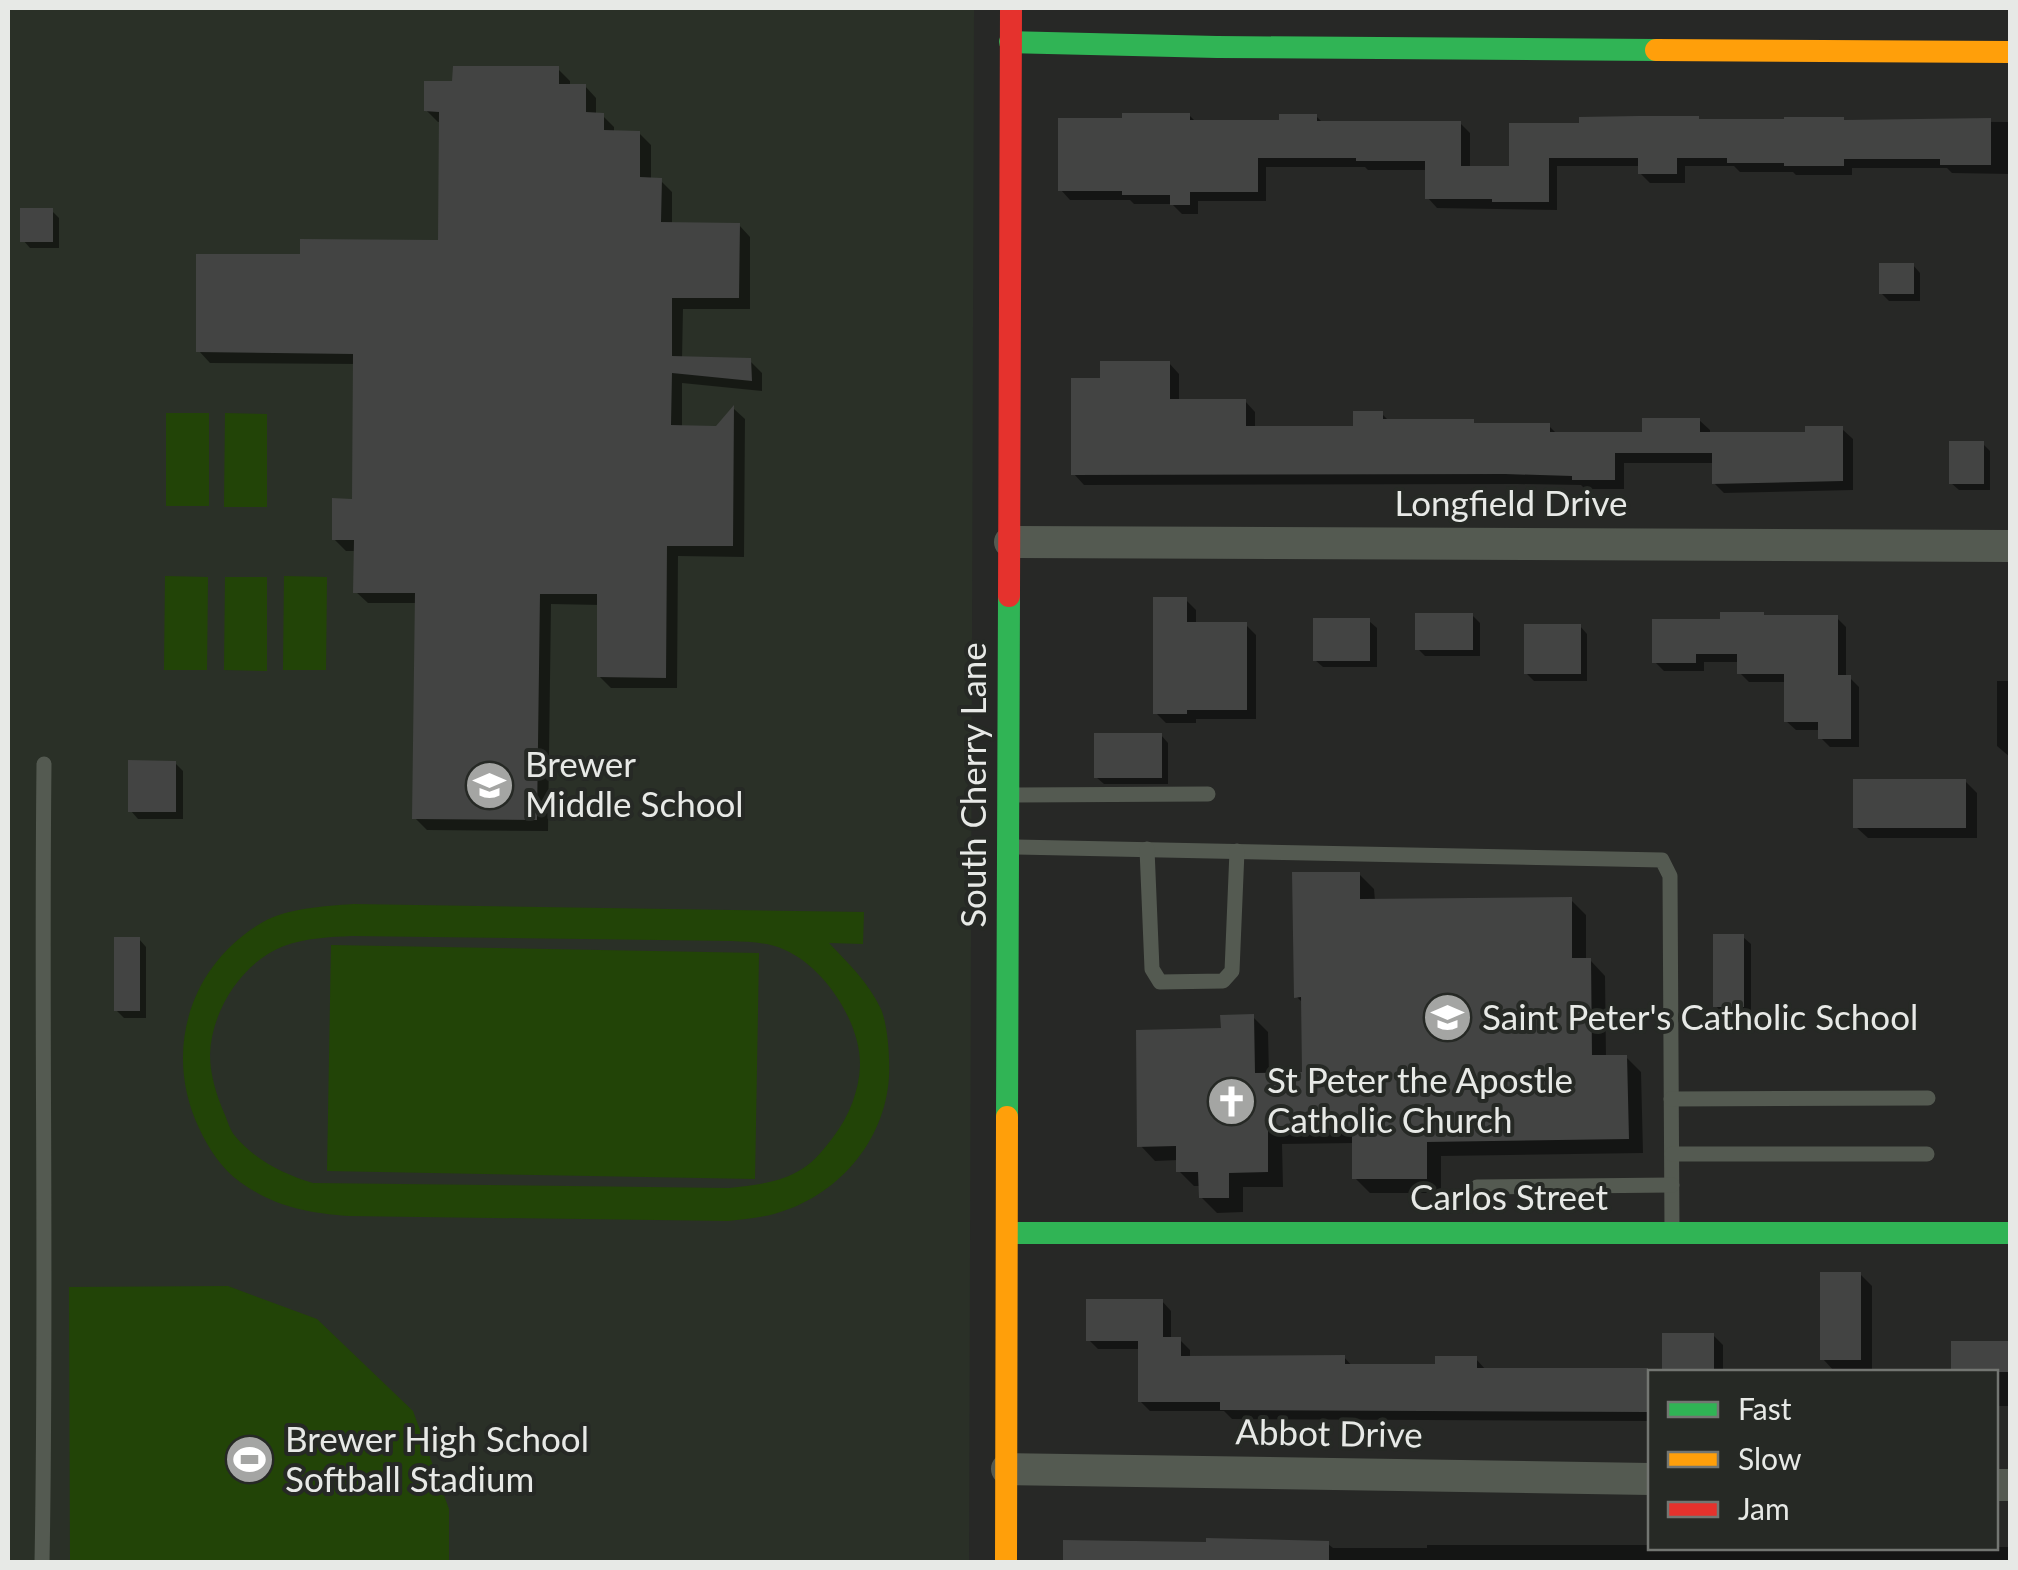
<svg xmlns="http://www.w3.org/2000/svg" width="2018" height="1570" font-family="Lato,sans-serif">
	<rect width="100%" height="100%" fill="#272826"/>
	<path fill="#2a3027" d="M8 8H974L969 1562H8Z"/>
	<g fill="#224407" fill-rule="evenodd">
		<rect x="166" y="413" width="43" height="93"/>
		<path d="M225 413 267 414V507H224Z"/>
		<path d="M165 576 208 577 207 670H164Z"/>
		<path d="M284 576 327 577 326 670H283Z"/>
		<path d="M225 577H267V671L224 670Z"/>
		<path d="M353 904 864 912 863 944 829 943C849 964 868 982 881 1009 888 1026 890 1059 889 1077 885 1142 837 1197 774 1214 759 1218 743 1219 728 1221L348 1216C307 1213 275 1207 240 1182 222 1169 208 1148 199 1128 163 1052 189 965 263 922 288 908 325 906 353 904ZM352 936 732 941C750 942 768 942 785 950 824 967 861 1022 860 1066 859 1091 849 1116 834 1136 825 1148 815 1161 802 1169 780 1183 755 1185 729 1188L313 1183C283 1174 255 1160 235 1136 230 1130 228 1122 225 1115 217 1097 210 1075 210 1055 211 1011 242 962 284 946 306 938 329 937 352 936Z"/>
		<path d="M331 945 759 953 755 1179 327 1171Z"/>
		<path d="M228 1286 317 1319 413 1411 449 1509V1562H70L69 1287Z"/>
	</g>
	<g fill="#0007">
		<path d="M558 69 570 81V86H585L596 98V115H602L614 127V133H639L651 145V180H660L672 192V225H739L750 237V309H683L682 359 750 361 762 373V391L682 383V428H717L734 409 745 419 744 557 678 556 677 688H611L599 676 600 605 551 604 548 831 427 830 415 818 417 603H368L356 592V551H346L334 539 355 501 356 364 210 363 199 351 303 256 441 243V122H438L426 110Z"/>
		<path d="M1189 115 1196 122H1281L1316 116 1323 123H1460L1470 133V169H1511V125L1701 121 2010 122V174L1952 173 1947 168H1852V175H1796L1793 172H1740L1734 166H1685V183H1650L1640 173V166H1557V210L1437 208 1428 198V170H1368L1365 167H1266V201H1198V214H1182L1172 204H1134L1130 200H1070L1061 190 1125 120Z"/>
		<path d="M52 211 59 218V248H30L23 240Z"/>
		<path d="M1913 265 1920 273V301H1889L1881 293Z"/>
		<path d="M1169 363 1179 374V401H1245L1255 412V429H1356L1382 414 1390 422H1473L1477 426H1549L1557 434H1644L1699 420 1710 430V434H1808L1842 429 1853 439V490L1724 493 1714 483V463H1624V489H1585L1581 485 1517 484 1084 485 1074 474 1102 380Z"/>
		<path d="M1983 444 1990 451V490H1959L1951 483Z"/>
		<path d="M1186 600 1196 610V625H1246L1256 635V719H1196V723H1166L1156 713Z"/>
		<path d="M1472 615 1480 623V656H1425L1418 649Z"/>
		<path d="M1766 618H1837L1846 627V678H1850L1859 687V747H1830L1821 738V730H1796L1786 721V682H1749L1740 673V662H1704V671H1664L1655 662Z"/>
		<path d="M1369 621 1377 628V667H1323L1315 660Z"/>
		<path d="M1580 626 1587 634V681H1534L1526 673Z"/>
		<path d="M1997 681H2010V757L1997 746Z"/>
		<path d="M1161 735 1168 743V784H1104L1096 777Z"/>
		<path d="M175 763 183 771V819H138L131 811Z"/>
		<path d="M1965 781 1977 793V838H1868L1856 827Z"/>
		<path d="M1359 874 1374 889 1375 901 1571 900 1586 915V960H1590L1605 976 1606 1057H1626L1641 1072 1643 1153 1441 1156V1193H1370L1355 1178V1143L1282 1144 1283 1187H1243V1212L1217 1213 1201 1197V1186H1194L1179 1171V1160L1155 1161 1140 1145 1223 1031 1253 1017 1268 1032 1269 1075 1305 1074 1304 1004 1297 997Z"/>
		<path d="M1743 937 1751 944V1014H1723L1716 1006Z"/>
		<path d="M139 939 146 947V1018H124L116 1010Z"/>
		<path d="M1860 1274 1872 1286V1371H1834L1823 1359Z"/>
		<path d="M1162 1301 1171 1311V1340H1180L1190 1350V1359L1344 1357 1353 1367H1438L1476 1359 1486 1370 1665 1371 1713 1335 1723 1345V1369H1732L1736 1372H1650V1421L1232 1419 1224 1411H1150L1140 1401V1349H1098L1089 1340Z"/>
		<path d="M1953 1344H2010V1406H1996V1372H1953Z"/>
		<path d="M1066 1542 1328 1544 1333 1548H1427V1545H1650V1548L2010 1547V1562H1066Z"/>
	</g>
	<g fill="#434443">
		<path d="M453 66H559V84H586V112L604 113V130L640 131V177L662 178 661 222 740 223 739 298H672V356L751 358 752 381 672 373 671 425 716 426 734 405 733 546H667L666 678 597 677V594H540L537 820 412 819 415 593H353L354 540H332V498L352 499 353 354 196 352V254H300V239L438 240 439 112 424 111V81H452Z"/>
		<path d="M1122 113H1190V120H1279V114H1317V121H1461V166H1509V123H1579V117L1638 116H1699V119H1784V117H1844V120L1991 118V165H1940V159H1844V166H1784V163H1727V158H1677V174H1638V158H1549V202H1492V199H1425V161H1356V158H1258V192H1190V205H1170V195H1122V191H1058V118H1122Z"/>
		<rect x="20" y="208" width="33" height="34"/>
		<rect x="1879" y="263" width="35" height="31"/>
		<path d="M1100 361H1170V399H1246V426H1353V411H1383V419H1474V423H1550V432H1642V418H1700V432H1805V426H1843V481L1712 484V453H1615V480H1572V476L1505 474 1071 475V378H1100Z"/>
		<rect x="1949" y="441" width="35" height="43"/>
		<path d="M1153 597H1187V622H1247V710H1187V714H1153Z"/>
		<path d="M1720 612H1764V615H1838V675H1851V739H1818V722H1784V674H1737V654H1696V663H1652V619H1720Z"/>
		<rect x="1415" y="613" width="58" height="37"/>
		<rect x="1313" y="618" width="57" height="43"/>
		<rect x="1524" y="624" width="57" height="50"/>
		<rect x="1094" y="733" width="68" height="45"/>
		<path d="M128 760 176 761V812H128Z"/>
		<rect x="1853" y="779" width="113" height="49"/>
		<path d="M1292 872H1360V899L1572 897V958H1591L1592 1055H1627L1629 1139 1427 1142V1179H1352V1129L1268 1130V1172L1229 1173V1198H1199L1198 1172H1176V1146L1137 1147 1136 1030 1221 1028 1220 1015 1254 1014 1255 1073 1302 1072 1301 997 1294 998Z"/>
		<rect x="1713" y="934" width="31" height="73"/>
		<rect x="114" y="937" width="26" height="74"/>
		<rect x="1820" y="1272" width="41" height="88"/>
		<path d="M1086 1299H1163V1337H1181V1356L1345 1355V1364H1435V1356H1477V1368H1648V1412L1220 1410V1402H1138V1341H1086Z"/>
		<rect x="1662" y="1333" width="52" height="39"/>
		<rect x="1951" y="1341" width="59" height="31"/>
		<path d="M1206 1538 1329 1541V1562H1063V1540L1206 1542Z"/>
	</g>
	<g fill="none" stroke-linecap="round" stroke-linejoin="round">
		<g stroke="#545a51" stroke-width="15">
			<path d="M1013 795 1208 794"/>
			<path d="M1013 847 1662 860 1670 876 1672 1230"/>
			<path d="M1147 849 1152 969 1160 982 1223 981 1232 971 1237 851"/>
			<path d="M1671 1099 1928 1098"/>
			<path d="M1672 1154H1927"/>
			<path d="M1477 1187 1672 1185"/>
			<path d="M42 1562C47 1296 41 1030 44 764"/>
		</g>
		<g stroke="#545a51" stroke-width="32">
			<path d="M1010 542 2010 546"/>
			<path d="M1007 1469 1650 1479"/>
			<path d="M1996 1485H2010"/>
		</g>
		<g stroke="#30b455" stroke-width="22">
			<path d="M1010 42 1217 47 1656 50"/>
			<path d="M1007 1117 1009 596"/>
			<path d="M1007 1233H2010"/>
		</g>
		<g stroke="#ff9f0a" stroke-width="22">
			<path d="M1656 50 2010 52"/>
			<path d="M1006 1562 1007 1117"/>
		</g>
		<path stroke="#e5322d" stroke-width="22" d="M1009 596 1011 8"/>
	</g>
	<defs>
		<symbol id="school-disc" viewBox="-11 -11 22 22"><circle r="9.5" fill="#a4a5a3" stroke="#262925"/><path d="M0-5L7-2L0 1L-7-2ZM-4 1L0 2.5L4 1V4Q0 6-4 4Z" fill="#fff"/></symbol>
		<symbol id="church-disc" viewBox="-11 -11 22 22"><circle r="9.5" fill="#a4a5a3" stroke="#262925"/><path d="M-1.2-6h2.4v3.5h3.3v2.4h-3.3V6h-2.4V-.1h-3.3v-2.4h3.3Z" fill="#fff"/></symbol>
		<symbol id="stadium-disc" viewBox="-11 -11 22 22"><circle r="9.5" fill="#a4a5a3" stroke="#262925"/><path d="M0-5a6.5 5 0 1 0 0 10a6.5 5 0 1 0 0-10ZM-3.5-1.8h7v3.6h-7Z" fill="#fff"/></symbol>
	</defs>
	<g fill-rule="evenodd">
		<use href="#school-disc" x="462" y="758" width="55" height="55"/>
		<use href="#school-disc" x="1420" y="990" width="55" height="55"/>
		<use href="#church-disc" x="1204" y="1074" width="55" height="55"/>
		<use href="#stadium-disc" x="222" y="1432" width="55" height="55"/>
	</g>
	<g text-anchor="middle" stroke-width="8" stroke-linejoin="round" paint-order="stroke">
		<g font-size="35" fill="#e7e9e6" stroke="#262925">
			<text x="1511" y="516">Longfield Drive</text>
			<text transform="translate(974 785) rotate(-90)" y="12">South Cherry Lane</text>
			<text x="1509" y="1210">Carlos Street</text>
			<text transform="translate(1329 1434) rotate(1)" y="12">Abbot Drive</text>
		</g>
		<g font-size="35" fill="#e7e9e6" stroke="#262925" text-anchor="start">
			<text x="525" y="777">Brewer<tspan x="525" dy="40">Middle School</tspan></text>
			<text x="1482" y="1030">Saint Peter's Catholic School</text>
			<text x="1267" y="1093">St Peter the Apostle<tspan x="1267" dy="40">Catholic Church</tspan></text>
			<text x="285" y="1452">Brewer High School<tspan x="285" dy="40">Softball Stadium</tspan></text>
		</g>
	</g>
	<rect width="2018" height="1570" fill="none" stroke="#e7e9e6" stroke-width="20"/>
	<rect x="1648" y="1370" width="350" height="180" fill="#262925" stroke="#737672" stroke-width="2.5"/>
	<rect x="1668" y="1402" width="50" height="15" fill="#30b455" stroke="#737672" stroke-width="2.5"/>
	<text x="1738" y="1420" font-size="30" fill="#e7e9e6">Fast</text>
	<rect x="1668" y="1452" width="50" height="15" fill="#ff9f0a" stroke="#737672" stroke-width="2.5"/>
	<text x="1738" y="1470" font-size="30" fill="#e7e9e6">Slow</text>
	<rect x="1668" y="1502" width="50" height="15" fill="#e5322d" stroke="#737672" stroke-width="2.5"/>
	<text x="1738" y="1520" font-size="30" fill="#e7e9e6">Jam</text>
</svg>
